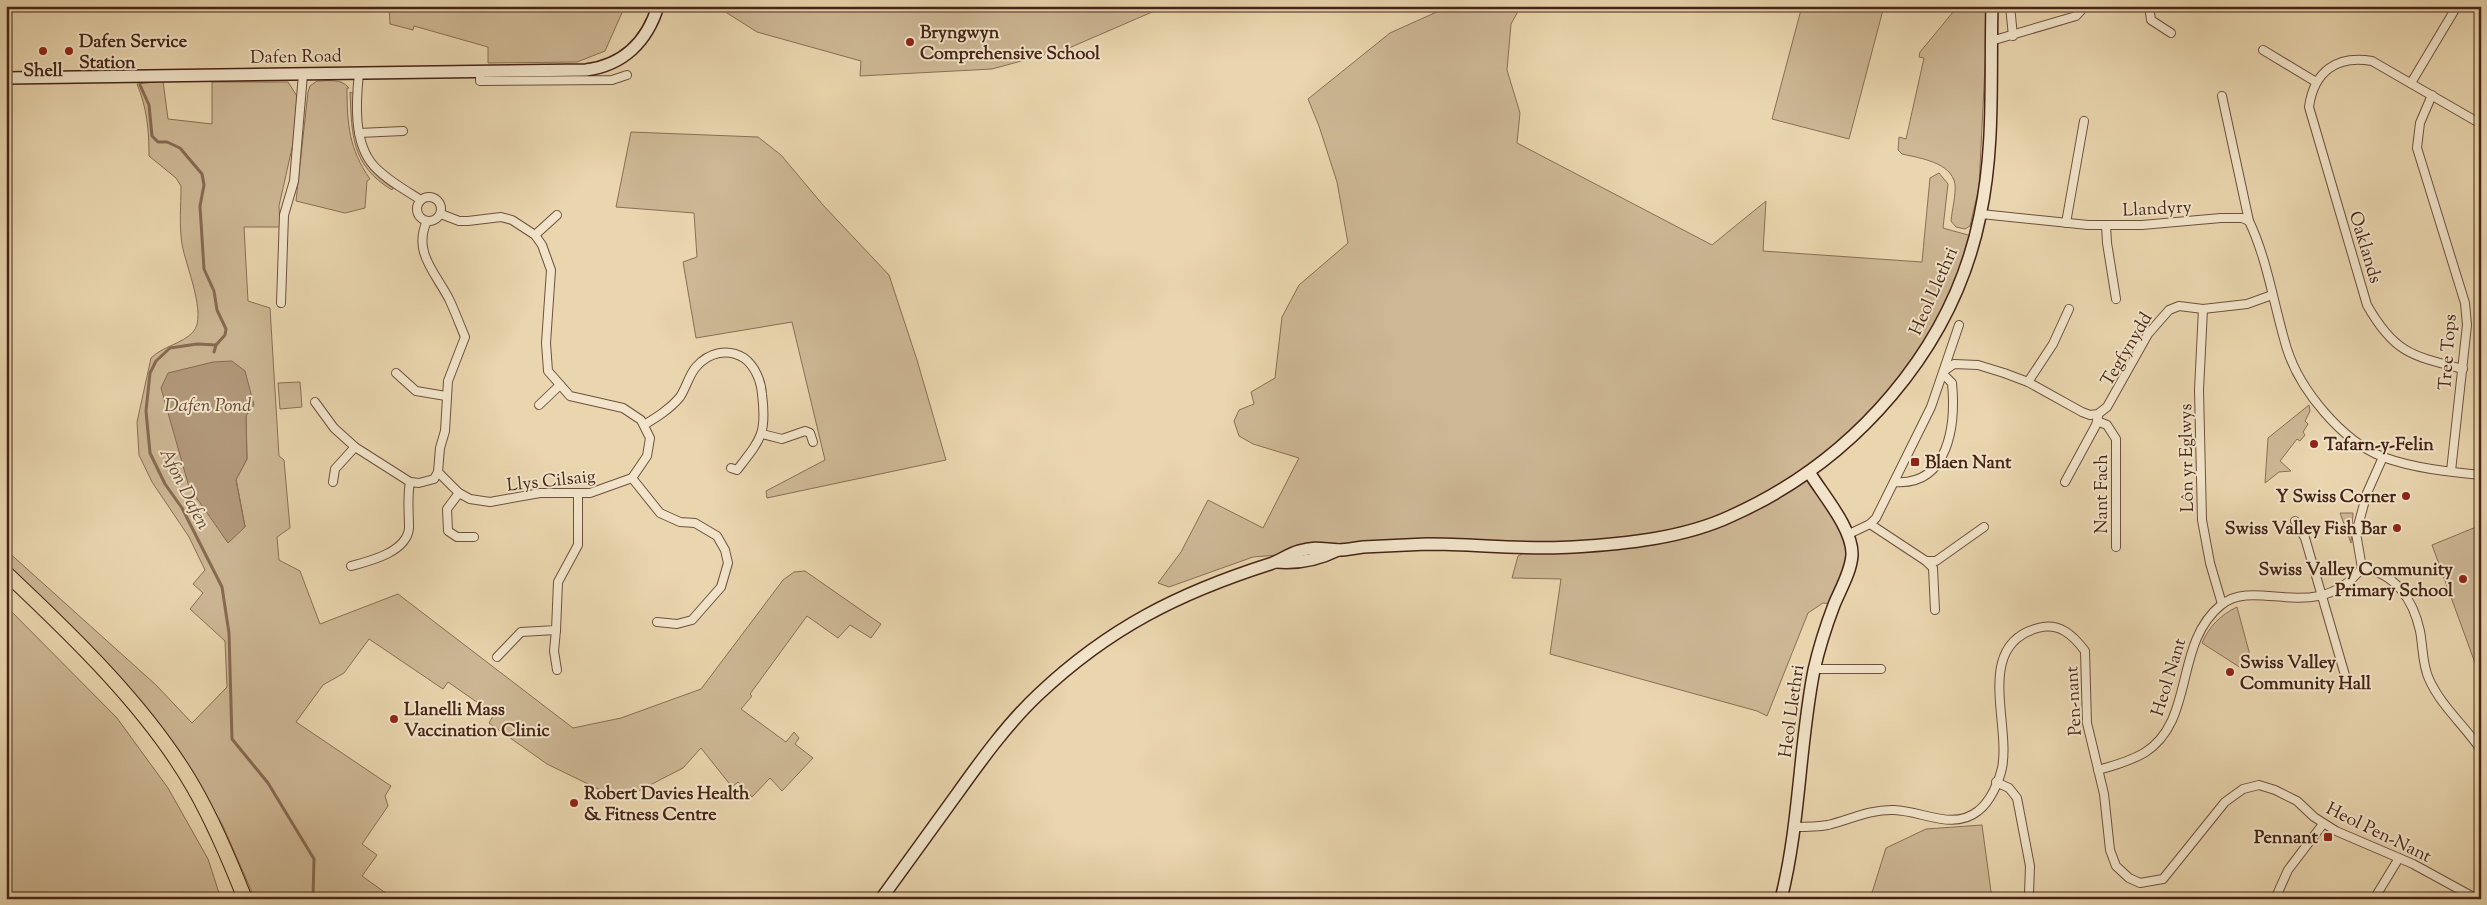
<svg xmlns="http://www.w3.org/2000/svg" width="2487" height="905" font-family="'Sorts Mill Goudy',serif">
	<rect width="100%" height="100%" fill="#e9d5ae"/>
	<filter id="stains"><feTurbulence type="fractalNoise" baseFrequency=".004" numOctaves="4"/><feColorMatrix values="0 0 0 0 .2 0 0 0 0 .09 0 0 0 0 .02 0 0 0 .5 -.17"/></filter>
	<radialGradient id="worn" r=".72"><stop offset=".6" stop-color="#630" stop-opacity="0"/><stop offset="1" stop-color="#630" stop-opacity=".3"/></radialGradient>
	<g fill="#cdb794" stroke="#8a6e55" fill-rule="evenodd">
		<path d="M389 6H625L605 51 577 62 488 63V47L414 26 413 30 390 24Z"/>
		<path d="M716 6H1166L1069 48 992 69 860 76 861 61 757 32Z"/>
		<path d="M1450 6H1521L1511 24 1507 70 1520 113 1517 143 1712 245 1766 201 1763 251 1922 262 1930 178 1939 173 1948 184 1943 228 1975 237 1959 285 1893 396 1809 472 1849 534 1852 556 1835 604 1823 603 1808 613 1767 716 1757 711 1550 654 1561 579 1512 578 1518 556 1526 552 1566 548 1338 550 1253 557 1169 587 1158 583 1181 552 1208 500 1263 528 1299 458 1253 444 1239 436 1234 421 1239 410 1254 404 1251 392 1275 378 1282 317 1299 285 1348 243 1337 182 1319 126 1308 99 1390 33Z"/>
		<path d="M1802 6H1884L1849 139 1772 119Z"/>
		<path d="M1958 6H1988L1979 187 1970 226 1965 229 1956 227 1951 221C1952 210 1956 195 1955 184 1951 162 1919 158 1902 154L1898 150 1899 137 1906 139 1924 58 1919 57 1920 52Z"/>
		<path d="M163 81 168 119 212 124V82H288L297 96 294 139 279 206 280 227H244L248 301 270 308 279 456 284 460 290 528 277 537 279 560 300 571 320 624 398 594 573 728 621 718 701 689 783 580 794 572 805 571 881 624 871 638 850 625 838 638 807 616 750 694 752 696 741 709 786 742 794 732 799 738 795 744 813 758 782 791 770 778 752 797 738 782 732 787 701 748 683 768 621 800 547 764 489 723 494 714 448 682 443 689 369 639 344 673 323 685 296 722 391 786 385 796 388 806 362 844 377 855 362 876 394 899H255L223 826 187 764 163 730 138 698 6 564V550L156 685 192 723 227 687 225 641 190 609 203 593 193 584 205 570 189 537 152 482 139 455 137 422 151 358C163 346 182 344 193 332 208 316 185 264 182 244 179 226 181 205 181 186L176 178 149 156C149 130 147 108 137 84ZM213 362 246 416 247 459 236 479 245 527Z"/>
		<path d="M317 81C329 81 341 78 349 88H347C347 124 349 149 370 179L367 181 365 208 345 213 296 201 308 92 310 86Z"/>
		<path d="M350 92 354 94C354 137 354 163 393 188L392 190C351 165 352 136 350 92Z"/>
		<path d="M631 132 758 137 781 155 823 205 889 275 917 360 946 460 767 498 766 491 825 460 792 322 696 338 683 262 697 257 694 213 616 207Z"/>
		<path d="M300 382 302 407 280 409 278 383Z"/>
		<path d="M2309 405 2310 411 2305 421 2308 424 2303 432 2305 435 2300 441 2297 439 2280 461 2291 471 2279 472 2265 483 2268 438Z"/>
		<path d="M2340 513H2353L2351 543Z"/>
		<path d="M2481 525V671L2475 663 2432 545Z"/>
		<path d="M6 606 117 718 168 788 208 859 221 899H6Z"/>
		<path d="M2237 607 2251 659 2241 668 2202 643C2209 627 2220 615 2237 607Z"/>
		<path d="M1982 825 1992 899H1870L1886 848 1926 829Z"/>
	</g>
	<path fill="#b2997a" stroke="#876a52" d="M232 361 245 371 254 405 246 416 247 459 236 480 245 527 228 543 189 487 161 388 168 373 213 362Z"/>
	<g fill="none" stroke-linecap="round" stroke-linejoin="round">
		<g stroke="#876a52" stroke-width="3">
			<path d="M140 85 149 105 152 136 158 142H167L180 148 202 174 204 185 200 206 204 269 214 291 217 310 226 329 225 335 216 345"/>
			<path d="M216 345 197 344 170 348 156 361 150 373 146 411 150 453 165 484 182 508 222 587 229 633 232 739 268 783 314 859 313 899"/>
			<path d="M214 352 216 345"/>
		</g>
		<defs>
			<g id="street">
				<path d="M2010 6 2013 36"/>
				<path d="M2149 6 2151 20 2171 33"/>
				<path d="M1991 41 2076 16 2085 6"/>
				<path d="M2263 50 2316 82"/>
				<path d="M480 71V81L612 80 627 75"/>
				<path d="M359 73C356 101 353 143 374 166 387 180 405 190 421 200"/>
				<path d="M2411 83 2457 6"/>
				<path d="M2432 95 2420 123 2417 148 2465 303 2467 325 2451 471"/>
				<path d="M2222 96 2249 221"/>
				<path d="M359 133 403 131"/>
				<circle cx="429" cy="209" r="12"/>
				<path d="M1981 214 2088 225H2142L2221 218H2242L2249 221C2268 261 2274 307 2287 349 2300 390 2342 441 2383 457 2413 468 2449 472 2481 475"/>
				<path d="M2066 223 2084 121"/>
				<path d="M2106 225 2107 243 2116 299"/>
				<path d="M535 235 557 215"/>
				<path d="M281 303 284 215 294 181 303 74"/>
				<path d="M2203 309 2199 390 2202 520 2210 563 2222 604"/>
				<path d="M2463 369C2412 356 2394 353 2367 305L2309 107C2314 71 2337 55 2372 61L2481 124"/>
				<path d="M1944 371 1954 364 1978 365 2004 373 2028 382 2082 412 2090 415 2098 414 2107 407 2148 334 2169 310 2179 306 2203 309 2247 304 2272 295"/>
				<path d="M396 373 416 391 446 396"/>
				<path d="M2028 382 2053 344 2069 309"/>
				<path d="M315 402 334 428 355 447"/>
				<path d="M539 405 560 385"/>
				<path d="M2097 421 2107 425 2116 439V547"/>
				<path d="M644 425C657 417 670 409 680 397 686 388 689 375 696 367 709 352 728 348 744 358 755 366 761 381 762 394 767 434 761 439 737 470L731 468"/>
				<path d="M762 434 782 439 805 431 810 433 813 442"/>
				<path d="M438 472 459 493 470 499 490 502 540 493H590L632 478 647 456 650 438 641 420 623 408 570 396 548 371 546 343 551 270 542 245 535 235 512 220 501 217 468 221H459L441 214"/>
				<path d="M632 478 660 513 680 522 695 523 717 536 725 550 728 563 721 587 692 620 677 624 657 622"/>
				<path d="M333 482 335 469 355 447 410 482"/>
				<path d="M1895 482C1949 486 1956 424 1952 383L1943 374"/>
				<path d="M2065 482 2096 425 2098 417"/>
				<path d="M459 493 447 509 448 531 457 537H474"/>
				<path d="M2295 521 2305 538 2347 682"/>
				<path d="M1870 524 1926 561H1936L1984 527"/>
				<path d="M1849 534 1870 524 1876 518 1931 407 1959 325"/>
				<path d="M1926 561 1933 568 1935 610"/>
				<path d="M351 566C370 561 407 552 409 528 409 512 407 498 410 482L419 483 434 479 438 472 440 448 445 431 448 381 465 337C460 325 455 312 450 301 437 274 412 253 427 221"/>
				<path d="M2362 568C2395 573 2413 599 2420 631 2423 646 2422 664 2429 679 2441 706 2465 726 2481 750"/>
				<path d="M556 630 554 651 557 670"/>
				<path d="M497 657 521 632 556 630 558 582 578 545V493"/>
				<path d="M1814 669H1881"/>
				<path d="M2098 770C2113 766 2130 761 2144 753 2196 721 2173 644 2221 605 2256 576 2316 626 2362 568L2356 533 2367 493 2383 457"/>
				<path d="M1996 782 2009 788 2017 798 2030 866 2029 894"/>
				<path d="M1794 827C1805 827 1817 827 1828 825 1849 820 1871 809 1894 810 1923 811 1953 831 1978 811 1990 802 1999 782 2002 768 2011 723 1974 645 2038 628 2059 622 2073 635 2085 651L2087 723 2104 794 2110 850 2116 866 2129 878 2140 883 2163 879 2225 802 2243 789 2259 785 2275 790 2297 801 2314 817 2336 831 2413 864 2477 899"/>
				<path d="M2275 899 2288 870 2323 824"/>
				<path d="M2374 899 2399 858"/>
			</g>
			<g id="secondary">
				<path d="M6 78 586 70C623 65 647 42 658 6"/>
				<path d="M1276 562C1299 564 1318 560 1338 550"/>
				<path d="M881 899C906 864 932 829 957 794 982 759 1008 723 1039 694 1109 628 1179 593 1270 564 1280 561 1288 554 1299 551 1316 546 1322 549 1339 550 1346 550 1355 548 1363 547 1384 546 1406 545 1427 544 1476 544 1525 550 1573 547 1625 544 1684 538 1731 516 1854 461 1953 349 1980 216 1995 147 1990 76 1992 6"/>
				<path d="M1781 899C1800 824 1799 746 1814 670 1819 648 1826 626 1834 605 1840 590 1851 572 1852 555 1853 529 1823 495 1809 472"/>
			</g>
			<path id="highway" d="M6 573C72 635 149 709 194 788 214 823 230 861 245 899"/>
		</defs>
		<use href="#street" stroke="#6f503c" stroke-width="10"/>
		<use href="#secondary" stroke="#462416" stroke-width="14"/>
		<use href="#highway" stroke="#462416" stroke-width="16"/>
		<use href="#street" stroke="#f1e4ca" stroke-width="8"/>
		<use href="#secondary" stroke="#f1e4ca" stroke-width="11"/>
		<use href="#highway" stroke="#e9d5ae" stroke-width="14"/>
	</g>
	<g fill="#8f2418" stroke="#f1e4ca" stroke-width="2">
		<circle cx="910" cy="42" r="5"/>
		<circle cx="43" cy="51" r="5"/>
		<circle cx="69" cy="51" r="5"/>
		<circle cx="2314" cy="444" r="5"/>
		<rect x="1910" y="457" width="10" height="10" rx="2.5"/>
		<circle cx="2406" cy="496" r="5"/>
		<circle cx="2397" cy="528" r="5"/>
		<circle cx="2463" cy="579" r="5"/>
		<circle cx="2230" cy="672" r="5"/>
		<circle cx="394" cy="719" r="5"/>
		<circle cx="574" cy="803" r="5"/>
		<rect x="2323" y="832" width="10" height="10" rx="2.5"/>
	</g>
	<g text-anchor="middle" stroke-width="4" stroke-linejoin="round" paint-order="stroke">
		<g font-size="18" font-weight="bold" fill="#462416" stroke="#f1e4ca" text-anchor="start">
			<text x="920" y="38">Bryngwyn<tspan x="920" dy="21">Comprehensive School</tspan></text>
			<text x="79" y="47">Dafen Service<tspan x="79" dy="21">Station</tspan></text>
			<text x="43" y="76" text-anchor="middle">Shell</text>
			<text x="2324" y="450">Tafarn-y-Felin</text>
			<text x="1925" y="468">Blaen Nant</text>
			<text x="2396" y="502" text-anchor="end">Y Swiss Corner</text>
			<text x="2387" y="534" text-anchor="end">Swiss Valley Fish Bar</text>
			<text x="2453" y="575" text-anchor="end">Swiss Valley Community<tspan x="2453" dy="21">Primary School</tspan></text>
			<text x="2240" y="668">Swiss Valley<tspan x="2240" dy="21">Community Hall</tspan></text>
			<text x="404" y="715">Llanelli Mass<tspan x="404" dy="21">Vaccination Clinic</tspan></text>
			<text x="584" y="799">Robert Davies Health<tspan x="584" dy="21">&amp; Fitness Centre</tspan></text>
			<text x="2318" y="843" text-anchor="end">Pennant</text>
		</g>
		<g font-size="18" fill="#462416" stroke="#f1e4ca">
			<text transform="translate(296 56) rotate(-1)" y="6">Dafen Road</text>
			<text transform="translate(2157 208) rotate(-3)" y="6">Llandyry</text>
			<text transform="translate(2366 247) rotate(73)" y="6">Oaklands</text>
			<text transform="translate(1933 291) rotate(-66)" y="6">Heol Llethri</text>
			<text transform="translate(2126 349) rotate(-59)" y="6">Tegfynydd</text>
			<text transform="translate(2447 352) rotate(-86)" y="6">Tree Tops</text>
			<text transform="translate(2186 458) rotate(-91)" y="6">Lôn yr Eglwys</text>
			<text transform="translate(551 480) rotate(-6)" y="6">Llys Cilsaig</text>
			<text transform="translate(2101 494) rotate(-90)" y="6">Nant Fach</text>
			<text transform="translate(2168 677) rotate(-73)" y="6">Heol Nant</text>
			<text transform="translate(2073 701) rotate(-93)" y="6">Pen-nant</text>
			<text transform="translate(1791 711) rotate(-82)" y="6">Heol Llethri</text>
			<text transform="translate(2379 832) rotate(26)" y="6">Heol Pen-Nant</text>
		</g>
		<g font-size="19" font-style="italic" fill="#664734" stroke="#f1e4ca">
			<text x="208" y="411">Dafen Pond</text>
			<text transform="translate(186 488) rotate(63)" y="7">Afon Dafen</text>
		</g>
	</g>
	<rect width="2487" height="905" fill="none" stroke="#e9d5ae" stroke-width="25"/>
	<rect x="8" y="8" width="2472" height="890" fill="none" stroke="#462416" stroke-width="2.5"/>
	<rect x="12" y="12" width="2462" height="880" fill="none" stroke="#462416"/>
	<rect width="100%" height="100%" filter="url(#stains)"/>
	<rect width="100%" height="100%" fill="url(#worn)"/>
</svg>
